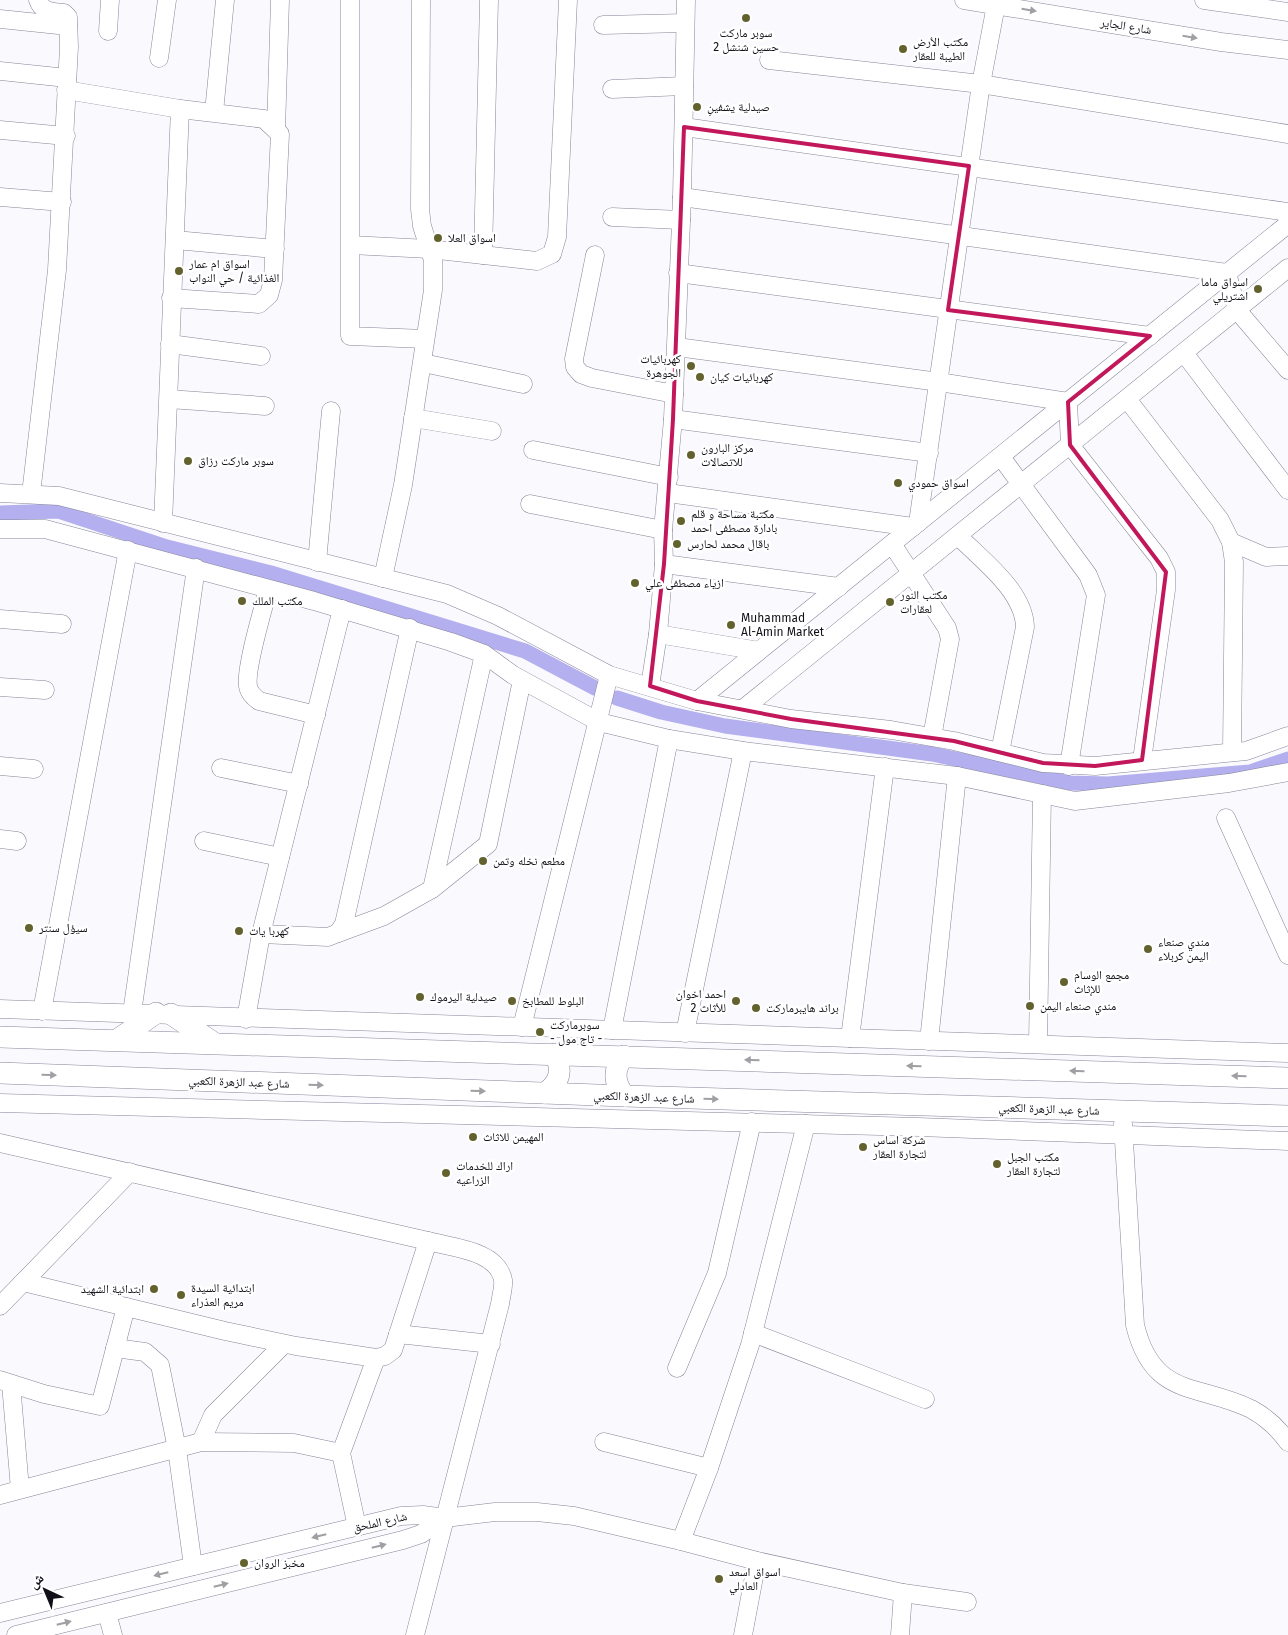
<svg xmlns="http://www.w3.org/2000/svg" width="1288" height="1635" font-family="'Fira Sans','Noto Naskh Arabic',sans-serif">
	<rect width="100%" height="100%" fill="#fafafe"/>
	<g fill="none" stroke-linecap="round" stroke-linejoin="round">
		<g stroke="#b4afee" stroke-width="15">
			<path d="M0 513 58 511 167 547 271 573 525 651 595 688"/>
			<path d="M617 698 661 712 725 726 932 754 1070 783 1108 784 1250 772 1288 759"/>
		</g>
		<defs>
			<g id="minor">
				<path d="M350 0V336L425 339"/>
				<path d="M964 0 1221 42 1288 50"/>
				<path d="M1204 0 1288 12"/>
				<path d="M0 19 68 26"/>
				<path d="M603 25 685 23"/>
				<path d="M108 31 110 0"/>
				<path d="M159 58 167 0"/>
				<path d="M769 60 981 84 1288 134"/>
				<path d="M0 71 67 78"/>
				<path d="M612 89 684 86"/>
				<path d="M66 90 180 109"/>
				<path d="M214 112 225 0"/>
				<path d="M684 127 1288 212"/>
				<path d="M0 130 66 136"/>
				<path d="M276 130 280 0"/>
				<path d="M0 197 62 202"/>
				<path d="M682 197 1227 273 1237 310 1288 370"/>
				<path d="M612 217 681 220"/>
				<path d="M175 240 275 249"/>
				<path d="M351 245 429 249 537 261 552 254 557 237 568 0"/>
				<path d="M483 255 489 0"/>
				<path d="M595 255 574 359 575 367 581 374 592 378 674 394"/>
				<path d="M678 273 1150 336"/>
				<path d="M170 344 261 356"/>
				<path d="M677 347 939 382 1068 402 1070 445 1159 558 1166 572V590L1142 760"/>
				<path d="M1184 353 1288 490"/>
				<path d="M423 363 523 384"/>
				<path d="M169 399 265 406"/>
				<path d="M1127 399 1220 520 1231 542 1234 562 1232 752"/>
				<path d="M413 418 492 431"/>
				<path d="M673 419 929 453"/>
				<path d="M533 450 669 477"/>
				<path d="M1001 457 1088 575 1096 595 1069 766"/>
				<path d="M0 493 59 496 447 594 498 616 609 675 697 701 791 719 891 730 954 741 1043 763 1095 766 1246 751 1288 736"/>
				<path d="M668 493 913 527"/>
				<path d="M31 494 57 270 69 47 68 17 64 13C52 12 42 12 38 0"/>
				<path d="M530 504 663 530"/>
				<path d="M163 523 180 109 264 119 280 134 273 280 269 295 259 304 171 298"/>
				<path d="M918 523 981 84 996 5"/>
				<path d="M0 529H45L314 601 451 642 484 654 513 675 599 722 669 739 743 751 957 776 1075 801 1229 783 1288 772"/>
				<path d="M958 536C982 560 1024 591 1025 627L1000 752"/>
				<path d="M1231 542 1266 557 1288 556"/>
				<path d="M892 544 947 628 950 639 932 737"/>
				<path d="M317 562 331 411"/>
				<path d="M664 564 839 587"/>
				<path d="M383 578 403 485 433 290V260L422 226 420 209 421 0"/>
				<path d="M268 590C263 609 245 669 248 686 249 693 254 697 259 701L316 715"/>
				<path d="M0 619 62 624"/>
				<path d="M658 634 759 651"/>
				<path d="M650 686 658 634 664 564 663 530 673 419 682 197 686 0"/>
				<path d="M0 687 45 690"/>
				<path d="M697 701 1288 224"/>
				<path d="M743 709 1288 268"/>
				<path d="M0 766 34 769"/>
				<path d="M221 768 299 784"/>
				<path d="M1226 818 1288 955"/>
				<path d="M0 839 17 841"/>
				<path d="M204 841 280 857"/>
				<path d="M432 889 484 654"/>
				<path d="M338 933 384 916 432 889 488 844 522 680"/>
				<path d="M261 934 328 937 338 933 344 924 410 628"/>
				<path d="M0 1009C429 1025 859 1037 1288 1053"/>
				<path d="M42 1011 128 550"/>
				<path d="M132 1013 196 568"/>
				<path d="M246 1019 261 934 342 609"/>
				<path d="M522 1027 609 675"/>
				<path d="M612 1030 669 739"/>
				<path d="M685 1033 743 751"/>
				<path d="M850 1038 885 767"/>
				<path d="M929 1041 957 776"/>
				<path d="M1038 1044 1042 794"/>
				<path d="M0 1103 919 1127 1288 1141"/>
				<path d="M1123 1124 1135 1325C1153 1399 1198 1383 1251 1409 1266 1417 1278 1428 1288 1442"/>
				<path d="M0 1143 428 1241C453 1248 497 1250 503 1280 504 1287 501 1296 500 1304L415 1635"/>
				<path d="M23 1282 225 1331 296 1346 376 1358 385 1356 393 1350 428 1241"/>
				<path d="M0 1306 130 1172"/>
				<path d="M753 1333 925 1399"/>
				<path d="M398 1334 491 1344"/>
				<path d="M115 1348 145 1352 160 1365 177 1449 193 1566"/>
				<path d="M677 1368 717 1273 752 1122"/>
				<path d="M0 1380 44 1394 100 1406 126 1307"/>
				<path d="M11 1384 20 1489"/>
				<path d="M201 1442 213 1415 284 1344"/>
				<path d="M604 1442 709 1468"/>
				<path d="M0 1495 201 1442 294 1443 341 1453"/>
				<path d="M357 1527 341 1453 376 1358"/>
				<path d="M681 1541 709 1468 750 1345 806 1124"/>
				<path d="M0 1613 401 1516 423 1515 445 1518 495 1512H537L574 1516 681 1541 757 1561 903 1593 967 1602"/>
				<path d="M107 1613 113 1635"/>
				<path d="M16 1635 403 1540 421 1534 445 1518"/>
				<path d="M743 1635 757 1561"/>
				<path d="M900 1635 903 1593"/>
			</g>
			<g id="major">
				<path d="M171 1014 214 1043"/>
				<path d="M0 1037 1288 1078"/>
				<path d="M117 1040 156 1013"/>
				<path d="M624 1056C613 1069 613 1083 625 1096"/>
				<path d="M0 1073 625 1096 1288 1116"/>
				<path d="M545 1093C560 1083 563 1070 555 1054"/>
			</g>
		</defs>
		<use href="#minor" stroke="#868599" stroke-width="19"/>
		<use href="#major" stroke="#868599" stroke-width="22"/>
		<use href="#minor" stroke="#fff" stroke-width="18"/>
		<use href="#major" stroke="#fff" stroke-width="21"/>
	</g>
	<defs><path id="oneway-solid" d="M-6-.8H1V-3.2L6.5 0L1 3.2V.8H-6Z" transform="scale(1.25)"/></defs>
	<g fill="#a09fa3">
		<use href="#oneway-solid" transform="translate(1029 10) rotate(9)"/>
		<use href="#oneway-solid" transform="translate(1190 37) rotate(9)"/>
		<use href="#oneway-solid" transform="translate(752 1060) rotate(-178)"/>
		<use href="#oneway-solid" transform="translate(914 1066) rotate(-178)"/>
		<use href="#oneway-solid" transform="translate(1077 1071) rotate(-178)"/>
		<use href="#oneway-solid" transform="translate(49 1075) rotate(2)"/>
		<use href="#oneway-solid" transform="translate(1239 1076) rotate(-178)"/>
		<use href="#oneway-solid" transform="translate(316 1085) rotate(2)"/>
		<use href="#oneway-solid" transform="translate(478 1091) rotate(2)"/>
		<use href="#oneway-solid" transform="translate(711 1099) rotate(2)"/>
		<use href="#oneway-solid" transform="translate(319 1536) rotate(166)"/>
		<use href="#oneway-solid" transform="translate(379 1546) rotate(-14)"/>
		<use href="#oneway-solid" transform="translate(161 1574) rotate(166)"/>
		<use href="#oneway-solid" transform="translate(221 1585) rotate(-14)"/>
		<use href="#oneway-solid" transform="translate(64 1623) rotate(-14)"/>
	</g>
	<path fill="none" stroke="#c2185b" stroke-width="4" stroke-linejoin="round" d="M684 127 969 166 948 310 1150 336 1068 402 1070 445 1166 572 1142 760 1095 766 1043 763 954 741 791 719 697 701 650 686 664 564 673 419Z"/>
	<g fill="#63622f" stroke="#fff" stroke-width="2">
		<circle cx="746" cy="18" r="5"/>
		<circle cx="903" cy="49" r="5"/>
		<circle cx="697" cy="107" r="5"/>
		<circle cx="438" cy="238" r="5"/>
		<circle cx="179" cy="271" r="5"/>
		<circle cx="1258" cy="289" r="5"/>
		<circle cx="691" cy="366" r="5"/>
		<circle cx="700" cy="377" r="5"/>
		<circle cx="691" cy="455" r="5"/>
		<circle cx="188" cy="461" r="5"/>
		<circle cx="898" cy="483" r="5"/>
		<circle cx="681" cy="521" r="5"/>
		<circle cx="677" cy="544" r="5"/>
		<circle cx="635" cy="583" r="5"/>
		<circle cx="242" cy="601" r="5"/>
		<circle cx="890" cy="602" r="5"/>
		<circle cx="731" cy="625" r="5"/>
		<circle cx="483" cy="861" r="5"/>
		<circle cx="29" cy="928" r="5"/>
		<circle cx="239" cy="931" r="5"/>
		<circle cx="1148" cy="949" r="5"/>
		<circle cx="1064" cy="982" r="5"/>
		<circle cx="420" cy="997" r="5"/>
		<circle cx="512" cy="1001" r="5"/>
		<circle cx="736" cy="1001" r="5"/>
		<circle cx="1030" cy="1006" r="5"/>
		<circle cx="756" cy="1008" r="5"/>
		<circle cx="540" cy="1032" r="5"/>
		<circle cx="473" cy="1137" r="5"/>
		<circle cx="863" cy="1147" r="5"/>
		<circle cx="997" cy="1164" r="5"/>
		<circle cx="446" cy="1173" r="5"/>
		<circle cx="154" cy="1289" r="5"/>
		<circle cx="181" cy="1295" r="5"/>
		<circle cx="244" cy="1563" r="5"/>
		<circle cx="719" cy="1579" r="5"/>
	</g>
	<g text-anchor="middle" stroke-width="5" stroke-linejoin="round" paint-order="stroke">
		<g font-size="12" fill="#111018" stroke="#fff">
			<text transform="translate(1126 26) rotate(9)" y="4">شارع الجاير</text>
			<text transform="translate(239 1082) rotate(2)" y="4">شارع عبد الزهرة الكعبي</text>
			<text transform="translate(644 1097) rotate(2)" y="4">شارع عبد الزهرة الكعبي</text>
			<text transform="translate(1049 1109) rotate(2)" y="4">شارع عبد الزهرة الكعبي</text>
			<text transform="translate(380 1522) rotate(-13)" y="4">شارع الملحق</text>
		</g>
		<g font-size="12" fill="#111018" stroke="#fff" text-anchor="start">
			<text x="746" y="37" text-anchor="middle">سوبر ماركت<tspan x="746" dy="14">حسين شنشل 2</tspan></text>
			<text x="913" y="46">مكتب الأرض<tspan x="913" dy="14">الطيبة للعقار</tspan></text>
			<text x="707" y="111">صيدلية يشفينِ</text>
			<text x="448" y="242">اسواق العلا</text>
			<text x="189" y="268">اسواق ام عمار<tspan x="189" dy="14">الغذائية / حي النواب</tspan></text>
			<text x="1248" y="286" text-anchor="end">اسواق ماما<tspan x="1248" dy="14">اشتريلي</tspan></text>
			<text x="681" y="363" text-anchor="end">كهربائيات<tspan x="681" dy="14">الجوهرة</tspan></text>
			<text x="710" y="381">كهربائيات كيان</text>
			<text x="701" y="452">مركز البارون<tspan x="701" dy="14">للاتصالات</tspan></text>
			<text x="198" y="465">سوبر ماركت رزاق</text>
			<text x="908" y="487">اسواق حمودي</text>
			<text x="691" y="518">مكتبة مساحة و قلم<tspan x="691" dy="14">بادارة مصطفى احمد</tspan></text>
			<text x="687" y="548">باقال محمد لحارس</text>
			<text x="645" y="587">ازياء مصطفى علي</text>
			<text x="900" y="599">مكتب النور<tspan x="900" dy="14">لعقارات</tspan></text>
			<text x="252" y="605">مكتب الملك</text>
			<text x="741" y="622">Muhammad<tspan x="741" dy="14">Al-Amin Market</tspan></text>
			<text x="493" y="865">مطعم نخله وتمن</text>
			<text x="39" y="932">سيؤل سنتر</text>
			<text x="249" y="935">كهربا يات</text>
			<text x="1158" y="946">مندي صنعاء<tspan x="1158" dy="14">اليمن كربلاء</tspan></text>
			<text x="1074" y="979">مجمع الوسام<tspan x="1074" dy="14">للإثاث</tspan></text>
			<text x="726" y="998" text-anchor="end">احمد اخوان<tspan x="726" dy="14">2 للأثاث</tspan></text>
			<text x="430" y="1001">صيدلية اليرموك</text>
			<text x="522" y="1005">البلوط للمطابخ</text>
			<text x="1040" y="1010">مندي صنعاء اليمن</text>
			<text x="766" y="1012">براند هايبرماركت</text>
			<text x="550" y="1029">سوبرماركت<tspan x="550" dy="14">- تاج مول -</tspan></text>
			<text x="483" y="1141">المهيمن للاثاث</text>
			<text x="873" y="1144">شركة اساس<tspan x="873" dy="14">لتجارة العقار</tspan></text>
			<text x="1007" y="1161">مكتب الجبل<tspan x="1007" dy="14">لتجارة العقار</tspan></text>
			<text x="456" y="1170">اراك للخدمات<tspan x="456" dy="14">الزراعيه</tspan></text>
			<text x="191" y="1292">ابتدائية السيدة<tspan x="191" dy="14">مريم العذراء</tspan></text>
			<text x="144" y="1293" text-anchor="end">ابتدائية الشهيد</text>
			<text x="254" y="1567">مخبز الروان</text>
			<text x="729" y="1576">اسواق اسعد<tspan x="729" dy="14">العادلي</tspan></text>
		</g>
	</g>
	<g transform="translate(45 1590) rotate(316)" stroke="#ffffff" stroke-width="4" paint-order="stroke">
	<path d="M0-4L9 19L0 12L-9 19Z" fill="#111018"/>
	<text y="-8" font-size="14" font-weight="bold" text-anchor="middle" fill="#111018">ش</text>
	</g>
</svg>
